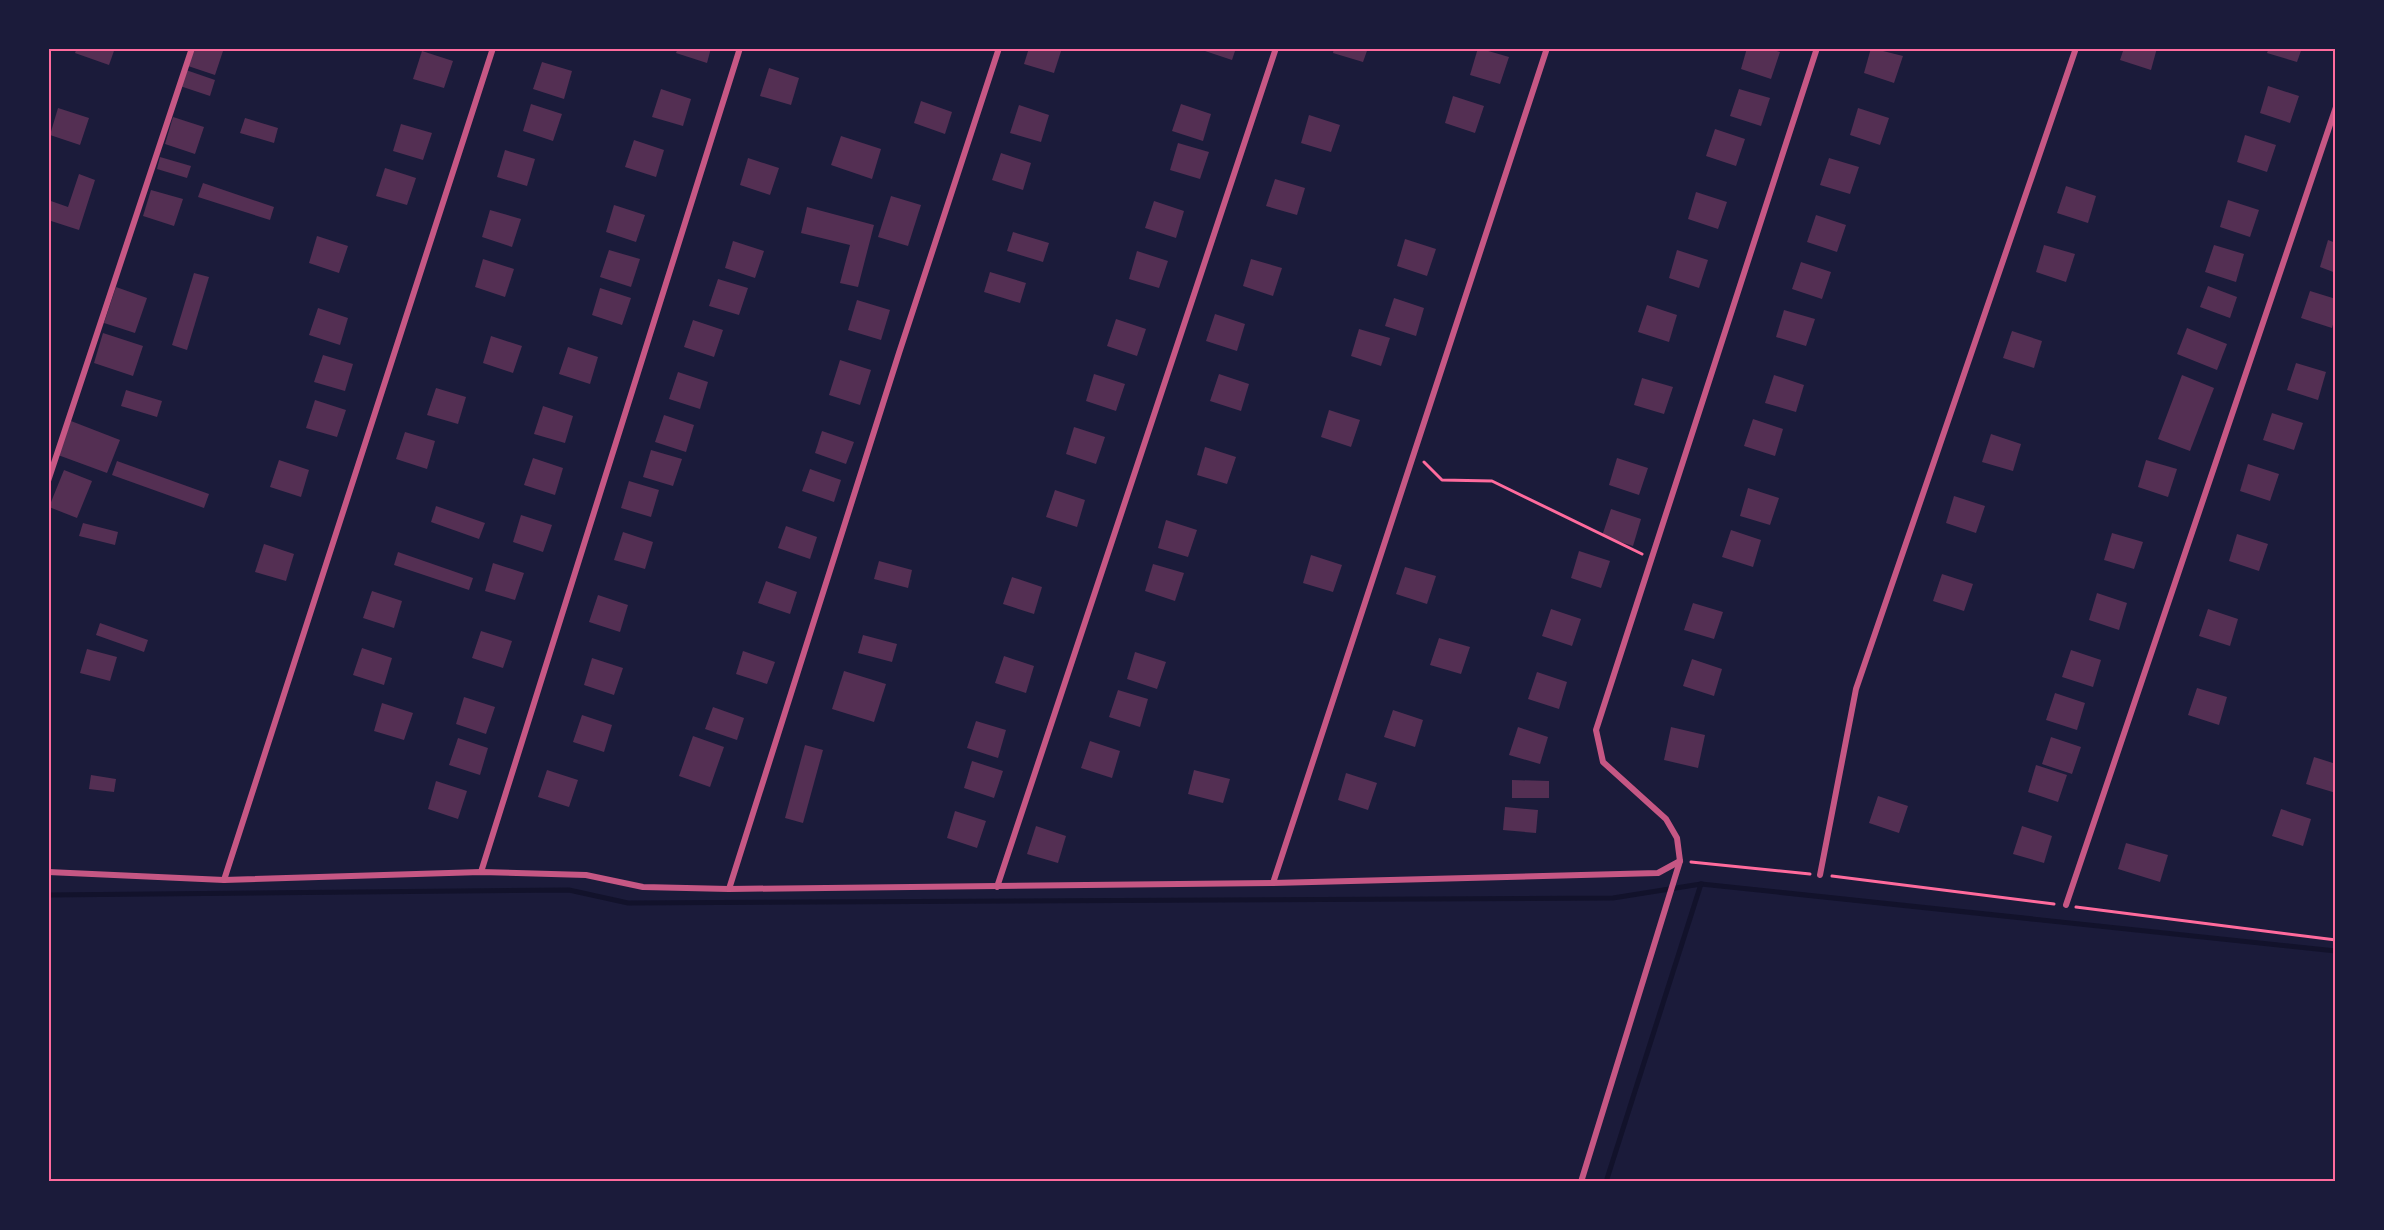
<svg xmlns="http://www.w3.org/2000/svg" width="2384" height="1230" font-family="'Nunito Sans',sans-serif">
	<rect width="100%" height="100%" fill="#1b1b3a"/>
	<g fill="none" stroke-linecap="round" stroke-linejoin="round">
		<g stroke="#12122b" stroke-width="5">
			<path d="M48 895 569 890 628 903 1613 898 1701 884 2336 951"/>
			<path d="M1606 1182 1701 884"/>
		</g>
	</g>
	<g fill="#542f53">
		<path d="M77 48H115L109 65 75 53Z"/>
		<path d="M191 48H224L215 75 185 65Z"/>
		<path d="M678 48H711L707 63 676 53Z"/>
		<path d="M1029 48H1062L1054 73 1024 64Z"/>
		<path d="M1202 48H1236L1232 60 1202 50Z"/>
		<path d="M1334 48H1368L1363 62 1333 53Z"/>
		<path d="M1478 48 1509 57 1500 84 1470 75Z"/>
		<path d="M1747 48H1767L1780 52 1771 79 1741 69Z"/>
		<path d="M1871 48 1903 56 1894 83 1864 73Z"/>
		<path d="M2124 48H2157L2151 70 2120 60Z"/>
		<path d="M2269 48H2302L2297 62 2267 53Z"/>
		<path d="M422 51 453 61 444 88 413 79Z"/>
		<path d="M542 62 572 71 564 99 533 89Z"/>
		<path d="M769 68 799 78 791 105 760 96Z"/>
		<path d="M183 69 215 80 210 96 177 85Z"/>
		<path d="M2268 86 2299 96 2290 123 2260 113Z"/>
		<path d="M661 89 691 99 683 126 652 117Z"/>
		<path d="M1739 89 1770 98 1761 126 1730 116Z"/>
		<path d="M1453 96 1484 106 1475 133 1445 123Z"/>
		<path d="M921 101 952 112 945 134 914 123Z"/>
		<path d="M531 104 562 114 553 141 523 131Z"/>
		<path d="M1181 104 1211 114 1203 141 1172 131Z"/>
		<path d="M1019 105 1049 115 1041 142 1010 133Z"/>
		<path d="M58 108 89 118 80 145 50 135Z"/>
		<path d="M1858 108 1889 118 1880 145 1850 135Z"/>
		<path d="M1309 115 1340 125 1331 152 1301 143Z"/>
		<path d="M173 117 204 127 195 154 165 144Z"/>
		<path d="M245 118 278 128 274 143 240 133Z"/>
		<path d="M401 124 432 133 423 160 393 151Z"/>
		<path d="M1715 129 1745 139 1736 166 1706 156Z"/>
		<path d="M2245 135 2276 145 2267 172 2237 162Z"/>
		<path d="M841 136 881 149 872 179 831 165Z"/>
		<path d="M634 140 664 150 656 177 625 167Z"/>
		<path d="M1178 143 1209 152 1200 179 1170 170Z"/>
		<path d="M505 150 535 159 527 186 497 177Z"/>
		<path d="M1001 153 1031 163 1023 190 992 180Z"/>
		<path d="M160 157 191 166 187 178 157 169Z"/>
		<path d="M748 158 779 168 770 195 740 185Z"/>
		<path d="M1829 158 1859 167 1850 194 1820 185Z"/>
		<path d="M385 168 416 178 407 205 376 196Z"/>
		<path d="M79 174 95 180 79 230 48 220V200L68 207Z"/>
		<path d="M1275 179 1305 188 1297 215 1266 206Z"/>
		<path d="M203 183 274 207 270 220 198 197Z"/>
		<path d="M2066 186 2096 196 2088 223 2057 213Z"/>
		<path d="M151 190 183 199 174 226 143 216Z"/>
		<path d="M1696 192 1727 202 1718 229 1688 219Z"/>
		<path d="M891 196 921 205 908 246 878 237Z"/>
		<path d="M2228 200 2259 210 2250 237 2220 227Z"/>
		<path d="M1154 201 1184 211 1176 238 1145 228Z"/>
		<path d="M614 205 645 215 636 242 606 232Z"/>
		<path d="M807 207 874 225 858 287 840 283 850 245 801 233Z"/>
		<path d="M490 210 521 219 512 247 482 237Z"/>
		<path d="M1816 215 1846 225 1837 252 1807 242Z"/>
		<path d="M1013 232 1049 243 1043 262 1007 251Z"/>
		<path d="M317 236 348 246 339 273 309 263Z"/>
		<path d="M1405 239 1436 249 1427 276 1397 266Z"/>
		<path d="M2328 240 2336 243V273L2320 267Z"/>
		<path d="M733 241 764 251 755 278 725 268Z"/>
		<path d="M2044 245 2075 254 2066 282 2036 272Z"/>
		<path d="M2214 245 2244 254 2236 282 2205 272Z"/>
		<path d="M609 250 640 259 631 287 600 277Z"/>
		<path d="M1677 250 1708 260 1699 288 1669 278Z"/>
		<path d="M1137 251 1168 261 1159 288 1129 279Z"/>
		<path d="M483 259 514 269 505 297 475 287Z"/>
		<path d="M1251 259 1282 268 1273 296 1243 286Z"/>
		<path d="M1801 262 1831 272 1822 299 1792 289Z"/>
		<path d="M990 272 1026 283 1020 303 984 292Z"/>
		<path d="M194 273 209 277 187 350 172 345Z"/>
		<path d="M718 279 748 288 739 315 709 306Z"/>
		<path d="M2208 286 2237 297 2230 318 2200 307Z"/>
		<path d="M116 287 147 298 135 333 104 323Z"/>
		<path d="M600 288 631 298 622 325 592 315Z"/>
		<path d="M2310 291 2336 299V314L2332 328 2301 318Z"/>
		<path d="M1394 298 1424 308 1416 336 1385 326Z"/>
		<path d="M857 300 890 310 881 340 848 330Z"/>
		<path d="M1647 305 1677 315 1669 342 1638 332Z"/>
		<path d="M318 308 348 318 340 345 309 335Z"/>
		<path d="M1784 310 1815 319 1806 346 1776 337Z"/>
		<path d="M1215 314 1245 324 1237 351 1206 341Z"/>
		<path d="M1116 319 1146 329 1137 356 1107 346Z"/>
		<path d="M693 320 723 330 714 357 684 347Z"/>
		<path d="M2187 328 2227 344 2217 370 2177 354Z"/>
		<path d="M1359 329 1390 338 1381 366 1351 356Z"/>
		<path d="M2012 331 2042 341 2034 368 2003 358Z"/>
		<path d="M103 333 143 346 133 376 94 363Z"/>
		<path d="M491 336 522 346 513 373 483 363Z"/>
		<path d="M568 347 598 357 590 384 559 374Z"/>
		<path d="M323 355 353 364 345 391 314 382Z"/>
		<path d="M840 360 871 370 860 405 829 395Z"/>
		<path d="M2296 363 2326 372 2318 400 2287 390Z"/>
		<path d="M678 372 708 382 700 409 669 399Z"/>
		<path d="M1094 374 1125 384 1116 411 1086 401Z"/>
		<path d="M1219 374 1249 384 1241 411 1210 401Z"/>
		<path d="M1774 375 1804 385 1796 412 1765 403Z"/>
		<path d="M2182 375 2214 388 2190 451 2158 439Z"/>
		<path d="M1642 378 1673 387 1664 414 1634 405Z"/>
		<path d="M436 388 466 397 458 424 427 415Z"/>
		<path d="M126 390 162 401 157 417 121 406Z"/>
		<path d="M315 400 346 410 337 437 306 428Z"/>
		<path d="M543 406 573 416 565 443 534 434Z"/>
		<path d="M1329 410 1360 420 1351 447 1321 437Z"/>
		<path d="M2272 413 2303 423 2294 450 2263 440Z"/>
		<path d="M664 415 694 425 686 452 655 442Z"/>
		<path d="M1753 419 1783 429 1775 456 1744 446Z"/>
		<path d="M71 421 120 440 107 473 58 455Z"/>
		<path d="M1074 427 1105 437 1096 464 1066 454Z"/>
		<path d="M822 431 854 442 846 464 815 453Z"/>
		<path d="M405 432 435 441 427 469 396 459Z"/>
		<path d="M1991 434 2021 444 2013 471 1982 462Z"/>
		<path d="M1205 447 1236 457 1227 484 1197 475Z"/>
		<path d="M651 450 682 459 673 486 643 477Z"/>
		<path d="M533 458 563 468 555 495 524 485Z"/>
		<path d="M1617 458 1648 468 1639 495 1609 485Z"/>
		<path d="M279 460 309 470 301 497 270 487Z"/>
		<path d="M2146 460 2177 469 2168 497 2138 487Z"/>
		<path d="M117 461 209 494 204 508 112 475Z"/>
		<path d="M2248 464 2279 474 2270 501 2240 491Z"/>
		<path d="M810 469 841 480 834 502 802 491Z"/>
		<path d="M64 470 92 481 77 518 49 507Z"/>
		<path d="M629 481 659 490 651 517 621 508Z"/>
		<path d="M1748 488 1779 498 1770 525 1740 516Z"/>
		<path d="M1055 490 1085 500 1077 527 1046 517Z"/>
		<path d="M1954 496 1985 506 1976 533 1946 523Z"/>
		<path d="M436 506 485 523 479 539 431 522Z"/>
		<path d="M1611 509 1641 519 1633 546 1602 536Z"/>
		<path d="M521 515 552 525 543 552 513 542Z"/>
		<path d="M1166 520 1197 530 1188 557 1158 548Z"/>
		<path d="M83 523 118 532 115 545 79 536Z"/>
		<path d="M786 526 817 537 810 559 778 548Z"/>
		<path d="M1731 530 1761 540 1753 567 1722 557Z"/>
		<path d="M623 532 653 542 645 569 614 560Z"/>
		<path d="M2112 533 2143 542 2134 569 2104 560Z"/>
		<path d="M2237 534 2268 544 2259 571 2229 561Z"/>
		<path d="M264 544 294 554 286 581 255 572Z"/>
		<path d="M1579 551 1610 561 1601 588 1571 578Z"/>
		<path d="M398 552 473 578 469 590 394 565Z"/>
		<path d="M1311 555 1342 565 1333 592 1303 583Z"/>
		<path d="M879 561 912 570 908 588 874 579Z"/>
		<path d="M493 563 524 573 515 600 485 591Z"/>
		<path d="M1153 564 1184 573 1175 601 1145 591Z"/>
		<path d="M1405 567 1436 576 1427 604 1396 594Z"/>
		<path d="M1942 574 1973 584 1964 611 1933 601Z"/>
		<path d="M1012 577 1042 587 1034 614 1003 604Z"/>
		<path d="M766 581 797 592 790 614 758 603Z"/>
		<path d="M372 591 402 601 394 628 363 618Z"/>
		<path d="M2097 593 2127 603 2119 630 2089 620Z"/>
		<path d="M598 595 628 605 620 632 589 622Z"/>
		<path d="M1693 603 1723 612 1714 639 1684 630Z"/>
		<path d="M1551 609 1581 619 1572 646 1542 636Z"/>
		<path d="M2208 609 2238 619 2230 646 2199 636Z"/>
		<path d="M100 623 148 640 144 652 96 635Z"/>
		<path d="M481 631 512 641 503 668 472 658Z"/>
		<path d="M863 635 897 644 892 662 858 653Z"/>
		<path d="M1439 638 1470 647 1461 674 1430 665Z"/>
		<path d="M362 648 392 658 384 685 353 675Z"/>
		<path d="M87 649 117 657 110 681 80 673Z"/>
		<path d="M2071 650 2101 660 2093 687 2062 677Z"/>
		<path d="M743 651 775 662 767 684 736 674Z"/>
		<path d="M1135 652 1166 662 1157 689 1127 679Z"/>
		<path d="M1004 656 1034 666 1026 693 995 683Z"/>
		<path d="M592 658 623 668 614 695 584 685Z"/>
		<path d="M1692 659 1722 669 1714 696 1683 686Z"/>
		<path d="M844 671 886 684 874 722 832 709Z"/>
		<path d="M1537 672 1567 682 1559 709 1528 699Z"/>
		<path d="M2197 688 2227 697 2219 725 2188 715Z"/>
		<path d="M1118 690 1148 699 1140 727 1109 717Z"/>
		<path d="M2055 693 2085 703 2077 730 2046 720Z"/>
		<path d="M464 697 495 707 486 734 456 724Z"/>
		<path d="M382 703 413 713 404 740 374 731Z"/>
		<path d="M713 707 744 718 737 740 705 729Z"/>
		<path d="M1393 710 1423 720 1415 747 1384 737Z"/>
		<path d="M582 715 612 725 604 752 573 742Z"/>
		<path d="M976 721 1006 730 998 758 967 748Z"/>
		<path d="M1518 727 1548 737 1540 764 1509 755Z"/>
		<path d="M1671 727 1705 735 1698 768 1664 760Z"/>
		<path d="M693 736 724 747 710 787 679 776Z"/>
		<path d="M2051 737 2081 747 2072 774 2042 764Z"/>
		<path d="M458 738 488 748 480 775 449 765Z"/>
		<path d="M1090 741 1120 751 1112 778 1081 768Z"/>
		<path d="M805 745 823 750 803 823 785 818Z"/>
		<path d="M2314 757 2336 764V793L2306 784Z"/>
		<path d="M972 761 1003 771 994 798 964 788Z"/>
		<path d="M2036 765 2067 775 2058 802 2028 792Z"/>
		<path d="M547 770 578 780 569 807 538 797Z"/>
		<path d="M1194 770 1230 779 1223 803 1188 794Z"/>
		<path d="M1346 773 1377 783 1368 810 1338 800Z"/>
		<path d="M91 775 116 779 114 792 89 789Z"/>
		<path d="M1512 780 1549 781V798H1512Z"/>
		<path d="M436 781 467 791 458 819 428 809Z"/>
		<path d="M1878 796 1908 806 1899 833 1869 823Z"/>
		<path d="M1505 807 1538 810 1536 833 1503 830Z"/>
		<path d="M2281 809 2311 819 2303 846 2272 836Z"/>
		<path d="M955 811 986 821 977 848 947 838Z"/>
		<path d="M1036 826 1066 836 1058 863 1027 854Z"/>
		<path d="M2022 826 2052 836 2044 863 2013 854Z"/>
		<path d="M2126 843 2168 855 2160 882 2118 869Z"/>
	</g>
	<g fill="none" stroke-linecap="round" stroke-linejoin="round">
		<g stroke="#ff6b9d" stroke-width="3">
			<path d="M1424 462 1442 480 1492 481 1642 554"/>
			<path d="M1691 862 1810 874"/>
			<path d="M1832 876 2054 904"/>
			<path d="M2076 907 2336 940"/>
		</g>
		<g stroke="#c65784" stroke-width="6">
			<path d="M48 481 192 48"/>
			<path d="M48 872 224 880 481 872 586 875 643 887 729 889 1273 883 1658 873 1680 861"/>
			<path d="M481 872 740 48"/>
			<path d="M1820 875 1856 689 2076 48"/>
			<path d="M224 880 493 48"/>
			<path d="M1273 883 1547 48"/>
			<path d="M997 887 1276 48"/>
			<path d="M729 889 899 353 999 48"/>
			<path d="M2066 905 2336 107"/>
			<path d="M1581 1182 1680 861 1677 838 1666 819 1603 762 1596 730 1817 48"/>
		</g>
	</g>
	<rect width="2384" height="1230" fill="none" stroke="#1b1b3a" stroke-width="99"/>
	<rect x="50" y="50" width="2284" height="1130" fill="none" stroke="#ff6b9d" stroke-width="2"/>
</svg>
